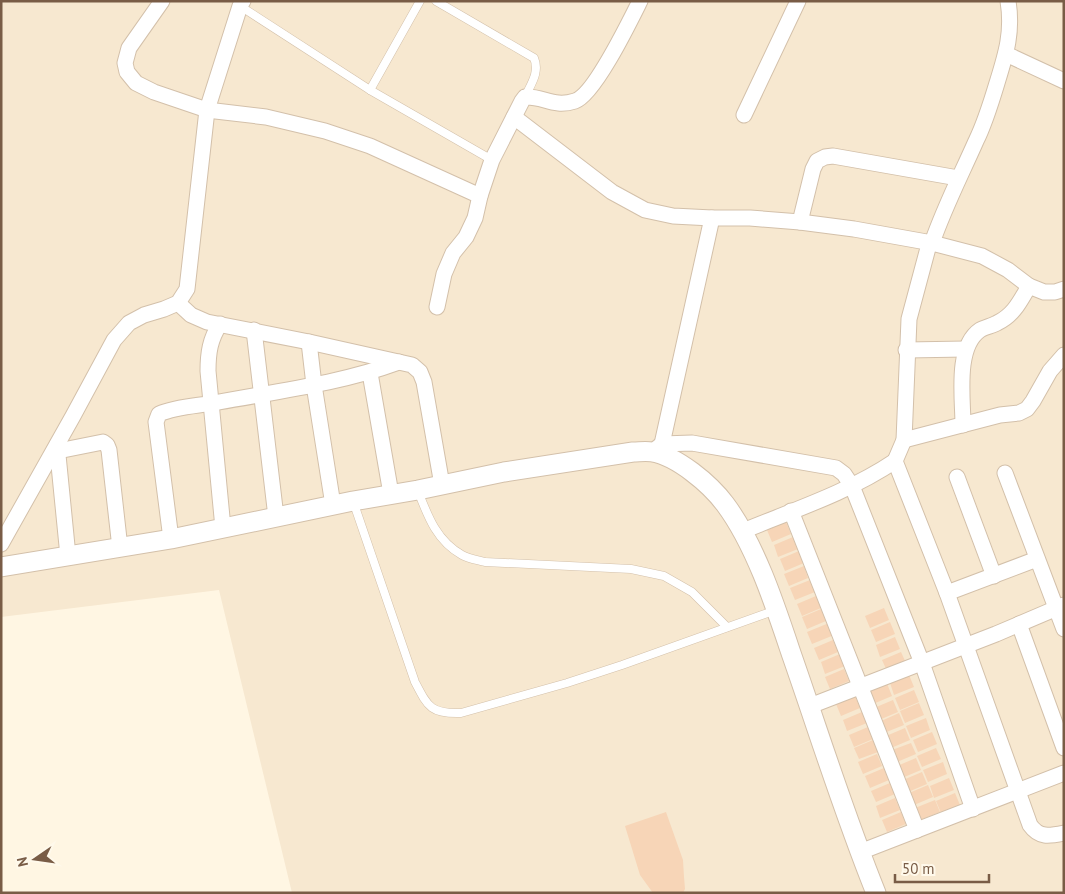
<svg xmlns="http://www.w3.org/2000/svg" width="1065" height="894" font-family="'PT Sans',sans-serif">
	<rect width="100%" height="100%" fill="#fff6e3"/>
	<path fill="#f7e8d0" d="M1 1H1064V893H292L219 590 1 617Z"/>
	<g fill="#f7d5b7">
		<path d="M786 522 791 534 772 542 767 530Z"/>
		<path d="M793 537 798 549 778 557 774 545Z"/>
		<path d="M799 551 804 563 785 571 780 559Z"/>
		<path d="M804 566 808 578 789 586 784 574Z"/>
		<path d="M810 580 815 592 795 600 790 588Z"/>
		<path d="M816 596 821 608 802 616 797 604Z"/>
		<path d="M884 608 889 620 870 628 865 616Z"/>
		<path d="M821 609 826 621 807 629 802 617Z"/>
		<path d="M890 622 895 634 876 642 871 630Z"/>
		<path d="M829 623 834 635 812 644 807 632Z"/>
		<path d="M895 637 900 649 880 657 876 645Z"/>
		<path d="M833 640 838 652 819 660 814 648Z"/>
		<path d="M901 652 906 663 887 671 882 660Z"/>
		<path d="M840 654 845 666 825 674 821 662Z"/>
		<path d="M844 669 849 681 830 689 825 677Z"/>
		<path d="M909 675 914 687 894 695 890 683Z"/>
		<path d="M886 681 892 696 873 704 867 688Z"/>
		<path d="M914 690 919 702 900 710 895 698Z"/>
		<path d="M855 696 860 708 841 716 836 704Z"/>
		<path d="M893 700 898 712 879 720 874 708Z"/>
		<path d="M919 703 924 715 905 723 900 711Z"/>
		<path d="M862 712 867 723 847 731 843 720Z"/>
		<path d="M899 713 904 725 884 733 879 722Z"/>
		<path d="M926 718 930 730 911 738 906 726Z"/>
		<path d="M868 727 873 739 854 747 849 735Z"/>
		<path d="M905 728 910 740 891 748 886 736Z"/>
		<path d="M932 732 937 744 918 752 913 740Z"/>
		<path d="M873 740 878 752 859 759 854 748Z"/>
		<path d="M911 743 916 754 897 762 892 750Z"/>
		<path d="M936 748 941 759 922 767 917 756Z"/>
		<path d="M877 754 882 766 863 774 858 762Z"/>
		<path d="M916 758 921 770 902 778 897 766Z"/>
		<path d="M943 762 947 774 928 782 923 770Z"/>
		<path d="M884 768 889 780 870 788 865 776Z"/>
		<path d="M922 772 927 784 908 792 903 780Z"/>
		<path d="M949 778 954 790 934 798 930 786Z"/>
		<path d="M890 783 895 794 876 802 871 791Z"/>
		<path d="M928 785 933 797 914 805 909 793Z"/>
		<path d="M955 793 960 805 941 813 936 801Z"/>
		<path d="M895 798 900 810 880 818 876 806Z"/>
		<path d="M935 800 940 812 920 820 915 808Z"/>
		<path d="M666 812 683 860 684 877 685 889 683 893H653L640 875 625 826Z"/>
		<path d="M901 812 906 824 887 832 882 820Z"/>
	</g>
	<g fill="none" stroke-linecap="round" stroke-linejoin="round">
		<defs>
			<g id="service">
				<path d="M436 1 534 58C540 72 531 84 525 97"/>
				<path d="M240 6 370 90 492 160"/>
				<path d="M370 90 420 1"/>
				<path d="M418 491C428 517 437 541 462 555 469 559 478 560 485 562L631 569 664 576 692 592 727 627"/>
				<path d="M353 501 415 682C428 707 431 714 461 713L567 683 622 665 776 610"/>
			</g>
			<g id="minor">
				<path d="M162 1 129 48 125 63 127 72 136 83 154 92 207 110 266 117 325 131 370 146 480 196"/>
				<path d="M1006 54 1064 81"/>
				<path d="M744 115 798 1"/>
				<path d="M514 117 612 192 645 210 673 216 712 218H750L800 222 854 229 932 243 982 256 1008 270 1029 286 1044 292H1055L1064 289"/>
				<path d="M800 222 813 169 817 161 825 157 833 156 958 178"/>
				<path d="M178 303 191 315 207 322 309 342 412 365 420 372 424 382 442 485"/>
				<path d="M437 307 444 274 453 253 466 237 475 218 480 196 492 160 522 101 525 97C544 96 553 108 575 101 594 95 630 21 640 1"/>
				<path d="M220 324C210 339 208 353 208 371L223 528"/>
				<path d="M254 330 276 517"/>
				<path d="M309 342 314 385 333 505"/>
				<path d="M906 350 966 349"/>
				<path d="M370 373 391 494"/>
				<path d="M963 425C963 399 955 347 980 330 985 327 992 326 997 323 1014 315 1020 301 1029 286"/>
				<path d="M904 440 1000 415 1019 413 1027 409 1033 401 1050 371 1064 355"/>
				<path d="M662 444 712 218"/>
				<path d="M57 445 68 556"/>
				<path d="M58 451 103 442 107 445 109 450 120 548"/>
				<path d="M652 452 662 444 692 443 836 468 844 474 852 486 922 663 973 809"/>
				<path d="M895 461 904 440 909 319 928 248 932 243C944 208 961 175 976 141 985 123 991 103 997 83 1006 54 1013 32 1008 1"/>
				<path d="M1005 473 1064 629"/>
				<path d="M957 477 994 576"/>
				<path d="M791 511 917 830"/>
				<path d="M743 531C794 510 849 492 895 461L947 593 1030 825C1039 838 1049 836 1064 833"/>
				<path d="M171 539 156 422 159 414C177 406 199 406 219 402 279 391 342 383 399 362"/>
				<path d="M1 544 73 416 114 340 129 323 144 315 164 309 178 303 187 289 207 110 240 6 243 1"/>
				<path d="M947 593 1037 559"/>
				<path d="M1019 624 1064 748"/>
				<path d="M810 706 996 634 1064 605"/>
				<path d="M860 852 1064 773"/>
			</g>
			<path id="tertiary" d="M1 567 171 539 353 501 418 490 504 472 633 452C639 452 646 451 652 452 677 456 710 484 725 504 755 544 775 605 791 653 819 733 844 814 876 893"/>
		</defs>
		<use href="#service" stroke="#d3c0aa" stroke-width="9"/>
		<use href="#minor" stroke="#d3c0aa" stroke-width="17"/>
		<use href="#tertiary" stroke="#d3c0aa" stroke-width="21"/>
		<use href="#service" stroke="#fff" stroke-width="8"/>
		<use href="#minor" stroke="#fff" stroke-width="15"/>
		<use href="#tertiary" stroke="#fff" stroke-width="19"/>
	</g>
	<rect width="1065" height="894" fill="none" stroke="#795c46" stroke-width="5"/>
	<g transform="translate(35 859) rotate(257)" stroke="#fff9eb" stroke-width="4" paint-order="stroke">
	<path d="M0-4L9 19L0 12L-9 19Z" fill="#795c46"/>
	<text y="-8" font-size="14" font-weight="bold" text-anchor="middle" fill="#795c46">N</text>
	</g>
	<path d="M895 874v8h94v-8" fill="none" stroke="#795c46" stroke-width="2.5"/>
	<text x="902" y="874" font-size="15" fill="#795c46" stroke="#fff9eb" stroke-width="4" paint-order="stroke">50 m</text>
</svg>
